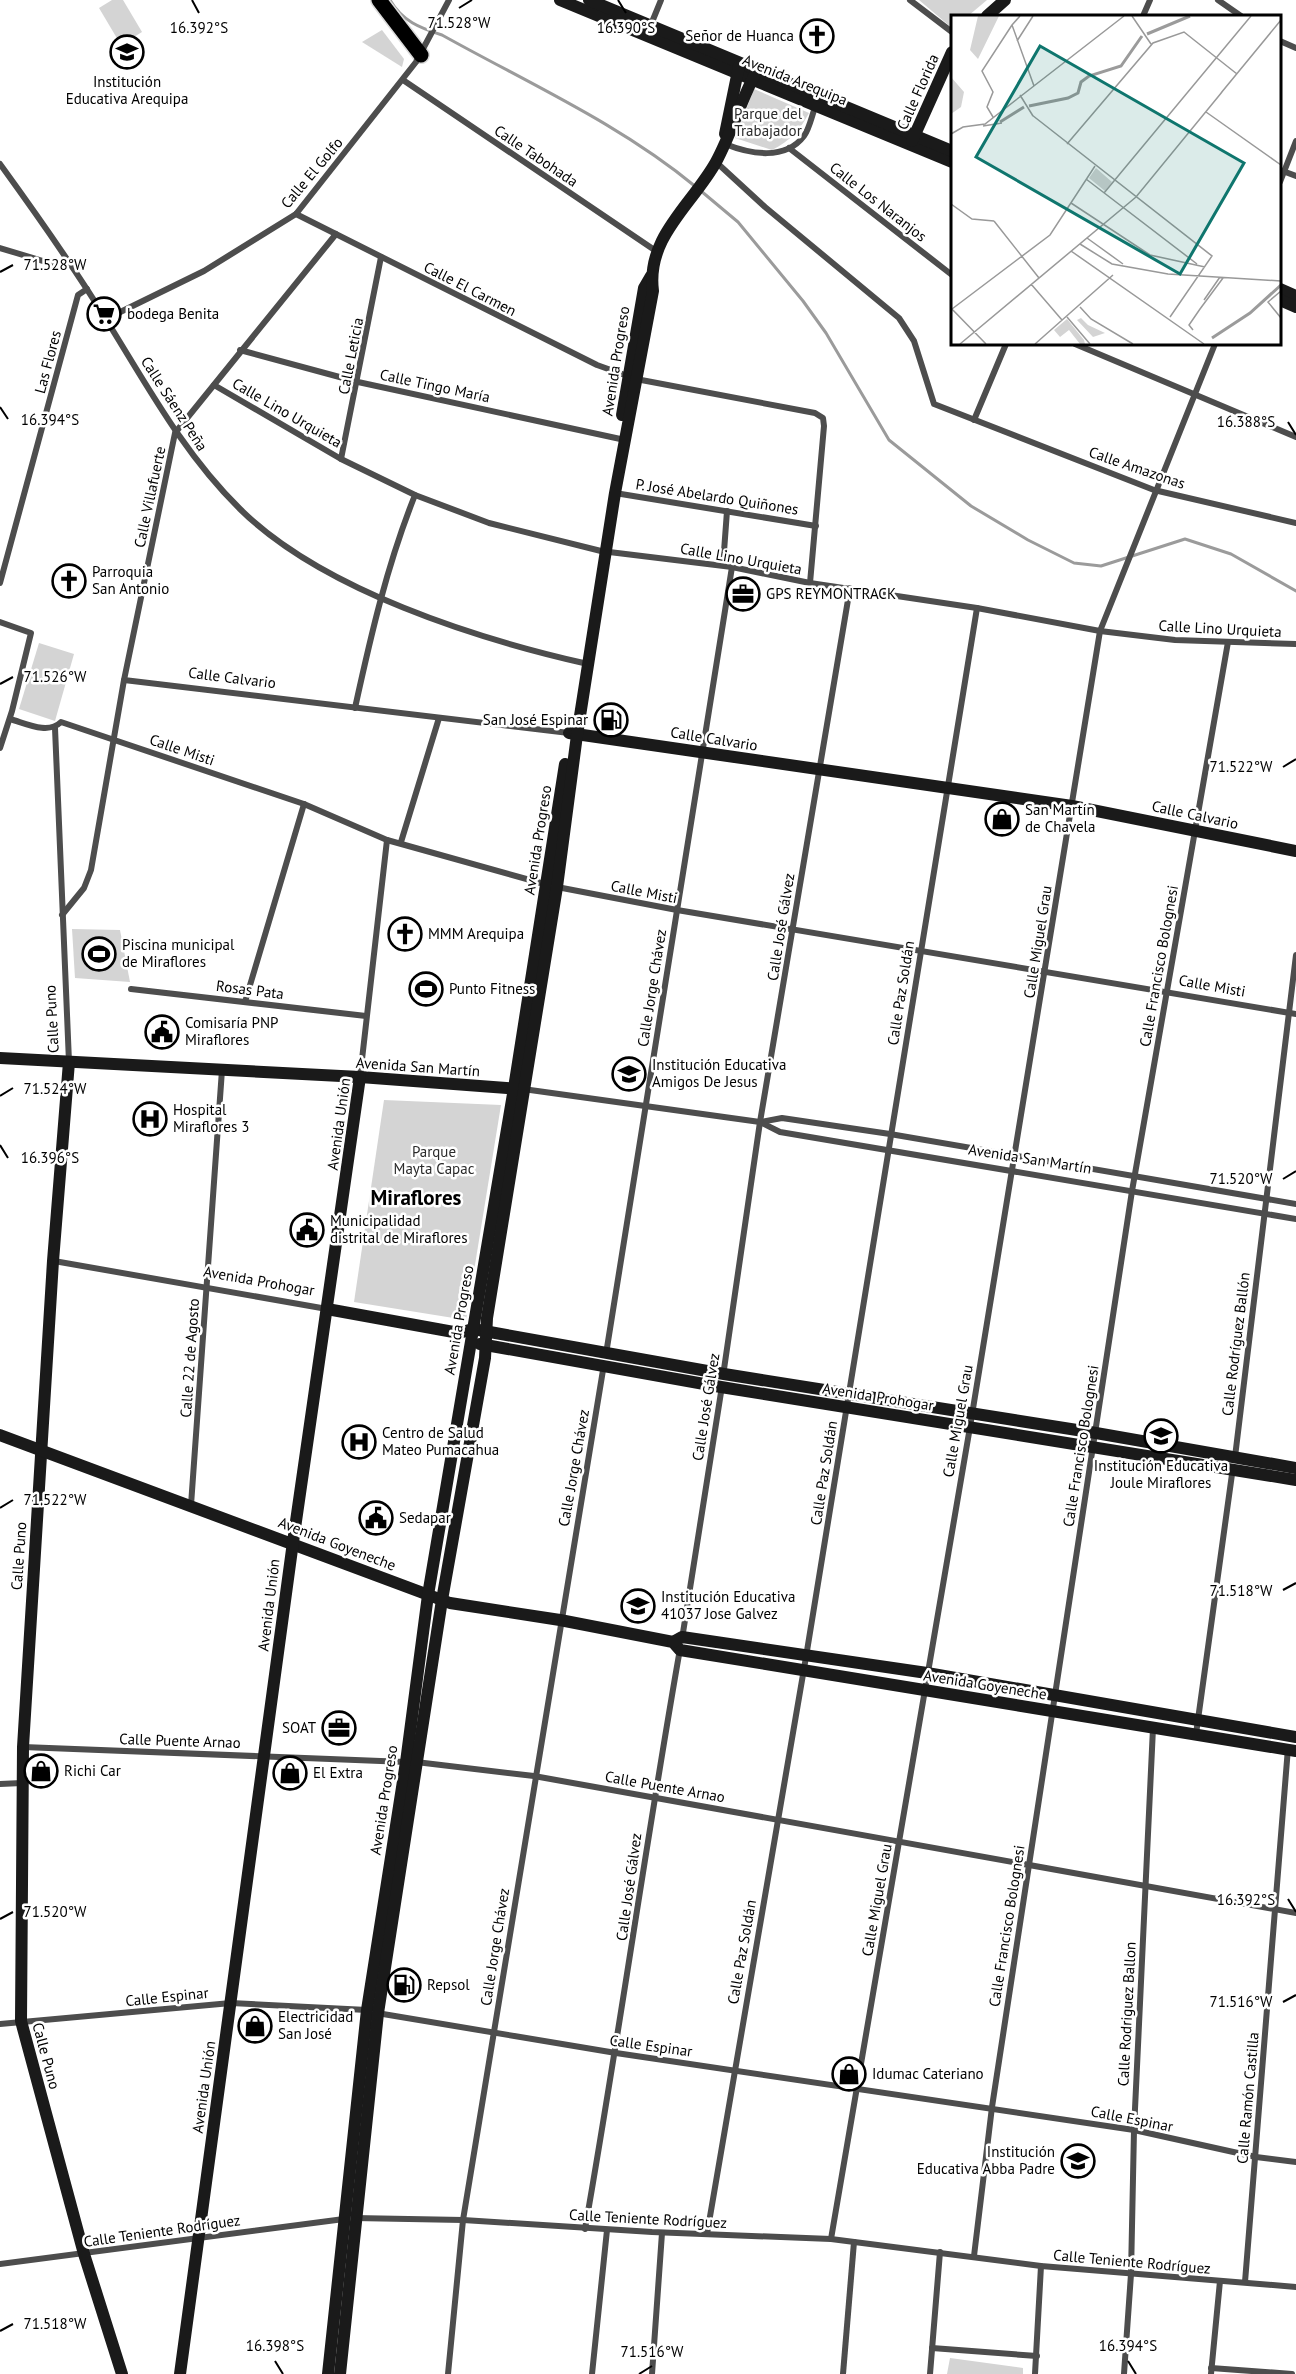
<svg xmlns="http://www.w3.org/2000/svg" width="1296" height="2374" font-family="'PT Sans',sans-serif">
	<rect width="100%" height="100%" fill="#fff"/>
	<g fill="#d4d4d4">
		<path d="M112 0H123L142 32 121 45 99 8Z"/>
		<path d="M919 0H987L968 16H952V28Z"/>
		<path d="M382 30 404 59 402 67 362 42Z"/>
		<path d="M754 89 809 113C800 130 790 141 772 150L735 138Z"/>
		<path d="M39 643 74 654 55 721 19 709Z"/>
		<path d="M72 929 120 930 130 982 75 978Z"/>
		<path d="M384 1100 501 1105 466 1320 354 1302Z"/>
		<path d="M950 2358 1023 2368V2374H947Z"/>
	</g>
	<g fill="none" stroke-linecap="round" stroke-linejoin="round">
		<g stroke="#9b9b9b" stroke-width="3">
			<path d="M390 0C402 21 420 28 442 35 528 83 620 124 696 187"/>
			<path d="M701 191 738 222 803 301 826 333 889 440 971 506 1028 540 1074 563 1101 566 1185 539 1231 554 1296 591"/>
		</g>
		<defs>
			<path id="primary" d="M379 0 421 55"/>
		</defs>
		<use href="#primary" stroke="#dbdbdb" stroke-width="18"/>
		<g stroke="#4d4d4d" stroke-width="6">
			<path d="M910 0 952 32"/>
			<path d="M1218 0 1241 16"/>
			<path d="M1143 16 1150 0"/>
			<path d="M650 27 661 0"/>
			<path d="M1280 41 1296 48"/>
			<path d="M403 80 656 251"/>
			<path d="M725 144C750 154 785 161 804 136 810 128 812 114 816 105"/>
			<path d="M789 148 952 275"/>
			<path d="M716 162 765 207 899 318 914 341 934 404 1154 490 1296 523"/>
			<path d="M0 164C37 215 74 267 107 321 148 387 184 454 240 509 322 590 477 639 588 664"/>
			<path d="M1280 170 1296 176"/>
			<path d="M1280 182 1296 141"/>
			<path d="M296 214 597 365 636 379 815 413 823 418 824 426 810 583"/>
			<path d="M0 248 56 265 67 260"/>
			<path d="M106 319 204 271 296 214 416 62 449 0"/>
			<path d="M1075 344 1296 437"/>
			<path d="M240 350 358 382 625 440"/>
			<path d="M214 385 341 459 415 495 489 523 601 551 732 567 810 583 977 608 1100 631 1175 640 1296 644"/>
			<path d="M974 420 1006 344"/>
			<path d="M341 459 381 257"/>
			<path d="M615 493 816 526"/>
			<path d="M723 565 727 511"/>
			<path d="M0 583 78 295 87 289"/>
			<path d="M0 622 31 633 12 711 0 748"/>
			<path d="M124 680 569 733"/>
			<path d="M355 708C371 635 387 565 415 495"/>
			<path d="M10 719C25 723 48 735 61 722L304 804 387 840 548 885"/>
			<path d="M55 728 69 1062"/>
			<path d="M401 842 439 718"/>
			<path d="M557 887 677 910 1296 1014"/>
			<path d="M62 915 84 888 91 870 124 680 175 433 336 234"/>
			<path d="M131 989 366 1016"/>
			<path d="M245 1002 304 804"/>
			<path d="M360 1077 387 840"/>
			<path d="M523 1089 760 1122 780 1132 1296 1219"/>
			<path d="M761 1122 782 1118 890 1134 1296 1204"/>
			<path d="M54 1261 327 1309"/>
			<path d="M606 1354 732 567"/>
			<path d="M723 1376 760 1122 850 588"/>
			<path d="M1235 1457 1296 955"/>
			<path d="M191 1505 222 1070"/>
			<path d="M682 1639 722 1386"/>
			<path d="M1196 1734 1233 1467"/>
			<path d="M23 1747 406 1762"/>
			<path d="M416 1762 534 1776 1296 1913"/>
			<path d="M0 1784 22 1783"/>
			<path d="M377 2013 616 2053 1134 2130 1256 2157 1296 2162"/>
			<path d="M0 2024 231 2003 367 2010"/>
			<path d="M354 2218 463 2220 652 2232 831 2239 1041 2266 1296 2287"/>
			<path d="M585 2229C619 2036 646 1842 680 1649"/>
			<path d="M707 2234 806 1657 977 608"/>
			<path d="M831 2239 970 1427 1100 631 1215 344"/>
			<path d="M974 2256 992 2107 1132 1191 1228 642"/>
			<path d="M0 2264 344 2219"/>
			<path d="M1245 2282 1288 1748"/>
			<path d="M932 2348 1037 2356"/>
			<path d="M1211 2368 1292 2374"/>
			<path d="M448 2374 463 2220 604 1364"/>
			<path d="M592 2374 607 2230"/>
			<path d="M652 2374 662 2233"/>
			<path d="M843 2374 854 2242"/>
			<path d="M930 2374 940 2252"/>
			<path d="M1035 2374 1041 2266"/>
			<path d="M1124 2374 1131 2274 1134 2130 1153 1728"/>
			<path d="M1211 2374 1220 2281"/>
		</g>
		<g stroke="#1a1a1a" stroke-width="12">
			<path d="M560 0 952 162"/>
			<path d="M589 0 952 151"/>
			<path d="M987 16 1005 0"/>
			<path d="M725 134 739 66"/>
			<path d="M912 141 952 52"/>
			<path d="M1280 289 1296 296"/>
			<path d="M1280 300 1296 307"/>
			<path d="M622 415 644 288 651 276"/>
			<path d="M569 733 1072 806 1296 851"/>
			<path d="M0 1058 360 1077 521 1089"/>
			<path d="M69 1062 53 1261 23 1747 21 2021 84 2254 122 2374"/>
			<path d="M327 1309 459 1333 473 1329 724 1374 1096 1433 1296 1468"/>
			<path d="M480 1344 721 1387 1296 1480"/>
			<path d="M0 1435 450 1603 560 1620 673 1642 680 1650 1296 1751"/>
			<path d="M673 1642 682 1637 927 1673 1296 1737"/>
			<path d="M180 2374 293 1542 360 1077"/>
			<path d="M328 2374 367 2010 406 1762 428 1595 514 1088 565 764"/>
			<path d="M340 2374 378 2013 442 1600 485 1358 487 1318 557 887 577 735 615 493 653 291C646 237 692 205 716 162 732 132 741 100 757 70"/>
		</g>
		<use href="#primary" stroke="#000" stroke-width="15"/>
	</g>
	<path fill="none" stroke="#000" stroke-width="2" d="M192 0 199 13M618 0 626 13M459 8 472 0M0 272 13 265M0 407 8 419M1288 422 1296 435M0 684 13 677M1283 767 1296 759M0 1096 13 1088M0 1145 8 1158M1283 1179 1296 1171M0 1508 13 1500M1283 1590 1296 1583M1288 1899 1296 1912M0 1919 13 1912M1283 2002 1296 1995M0 2331 13 2324M275 2361 283 2374M1128 2361 1136 2374M639 2374 652 2366"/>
	<defs>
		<symbol id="church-ring" viewBox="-11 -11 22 22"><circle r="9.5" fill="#fff" stroke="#000" stroke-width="1.5"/><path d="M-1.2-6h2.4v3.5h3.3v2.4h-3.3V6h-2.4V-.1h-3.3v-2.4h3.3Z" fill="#000"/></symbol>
		<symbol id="school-ring" viewBox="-11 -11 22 22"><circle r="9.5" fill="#fff" stroke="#000" stroke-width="1.5"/><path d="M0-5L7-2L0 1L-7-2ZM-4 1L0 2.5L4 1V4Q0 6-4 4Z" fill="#000"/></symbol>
		<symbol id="supermarket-ring" viewBox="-11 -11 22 22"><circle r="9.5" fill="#fff" stroke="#000" stroke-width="1.5"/><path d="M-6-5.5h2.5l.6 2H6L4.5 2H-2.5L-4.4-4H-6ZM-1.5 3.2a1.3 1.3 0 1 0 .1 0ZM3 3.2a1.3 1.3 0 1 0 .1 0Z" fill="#000"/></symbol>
		<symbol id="office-ring" viewBox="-11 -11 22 22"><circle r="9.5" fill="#fff" stroke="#000" stroke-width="1.5"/><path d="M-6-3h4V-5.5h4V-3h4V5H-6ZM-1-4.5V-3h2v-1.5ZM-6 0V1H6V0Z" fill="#000"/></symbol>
		<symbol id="fuel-ring" viewBox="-11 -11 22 22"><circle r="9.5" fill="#fff" stroke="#000" stroke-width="1.5"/><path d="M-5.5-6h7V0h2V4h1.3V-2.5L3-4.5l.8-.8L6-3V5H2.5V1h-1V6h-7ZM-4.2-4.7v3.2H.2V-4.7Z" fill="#000"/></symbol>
		<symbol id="shop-ring" viewBox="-11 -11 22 22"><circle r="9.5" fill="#fff" stroke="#000" stroke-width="1.5"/><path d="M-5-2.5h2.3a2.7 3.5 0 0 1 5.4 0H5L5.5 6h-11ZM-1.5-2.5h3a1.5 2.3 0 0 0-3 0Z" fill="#000"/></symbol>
		<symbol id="stadium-ring" viewBox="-11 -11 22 22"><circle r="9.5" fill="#fff" stroke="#000" stroke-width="1.5"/><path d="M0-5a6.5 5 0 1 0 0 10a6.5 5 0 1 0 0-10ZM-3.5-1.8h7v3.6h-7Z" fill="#000"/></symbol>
		<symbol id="civic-ring" viewBox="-11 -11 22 22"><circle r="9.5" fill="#fff" stroke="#000" stroke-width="1.5"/><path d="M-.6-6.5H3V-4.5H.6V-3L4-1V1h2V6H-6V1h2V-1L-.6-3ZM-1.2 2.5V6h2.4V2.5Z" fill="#000"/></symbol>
		<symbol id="hospital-ring" viewBox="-11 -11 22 22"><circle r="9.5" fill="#fff" stroke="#000" stroke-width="1.5"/><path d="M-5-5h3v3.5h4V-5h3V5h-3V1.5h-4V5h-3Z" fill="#000"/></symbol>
	</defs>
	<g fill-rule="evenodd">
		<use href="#church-ring" x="798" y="17" width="38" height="38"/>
		<use href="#school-ring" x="108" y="33" width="38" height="38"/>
		<use href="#supermarket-ring" x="85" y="295" width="38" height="38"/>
		<use href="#church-ring" x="50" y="562" width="38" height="38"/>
		<use href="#office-ring" x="724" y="575" width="38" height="38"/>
		<use href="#fuel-ring" x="592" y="701" width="38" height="38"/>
		<use href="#shop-ring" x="983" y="800" width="38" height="38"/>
		<use href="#church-ring" x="386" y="915" width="38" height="38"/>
		<use href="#stadium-ring" x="80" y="935" width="38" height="38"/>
		<use href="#stadium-ring" x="407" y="970" width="38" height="38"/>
		<use href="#civic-ring" x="143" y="1013" width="38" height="38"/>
		<use href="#school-ring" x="610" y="1055" width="38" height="38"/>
		<use href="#hospital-ring" x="131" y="1100" width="38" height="38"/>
		<use href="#civic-ring" x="288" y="1211" width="38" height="38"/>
		<use href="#school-ring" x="1142" y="1417" width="38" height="38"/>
		<use href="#hospital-ring" x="340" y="1423" width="38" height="38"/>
		<use href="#civic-ring" x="357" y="1499" width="38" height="38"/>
		<use href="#school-ring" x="619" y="1587" width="38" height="38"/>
		<use href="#office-ring" x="320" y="1709" width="38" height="38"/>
		<use href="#shop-ring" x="22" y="1752" width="38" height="38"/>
		<use href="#shop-ring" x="271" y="1754" width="38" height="38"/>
		<use href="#fuel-ring" x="385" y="1966" width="38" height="38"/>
		<use href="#shop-ring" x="236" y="2007" width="38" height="38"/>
		<use href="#shop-ring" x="830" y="2055" width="38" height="38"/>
		<use href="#school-ring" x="1059" y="2142" width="38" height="38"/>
	</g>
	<g text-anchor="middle" stroke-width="5" stroke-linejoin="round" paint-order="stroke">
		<g font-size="15" fill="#000" stroke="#fff" text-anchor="start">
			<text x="794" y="41" text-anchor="end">Señor de Huanca</text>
			<text x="127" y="87" text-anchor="middle">Institución<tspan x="127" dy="17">Educativa Arequipa</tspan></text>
			<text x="127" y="319">bodega Benita</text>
			<text x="92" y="577">Parroquia<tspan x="92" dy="17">San Antonio</tspan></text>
			<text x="766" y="599">GPS REYMONTRACK</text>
			<text x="588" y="725" text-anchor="end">San José Espinar</text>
			<text x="1025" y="815">San Martín<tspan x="1025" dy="17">de Chavela</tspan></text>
			<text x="428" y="939">MMM Arequipa</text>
			<text x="122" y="950">Piscina municipal<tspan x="122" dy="17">de Miraflores</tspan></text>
			<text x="449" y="994">Punto Fitness</text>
			<text x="185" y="1028">Comisaría PNP<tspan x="185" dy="17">Miraflores</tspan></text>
			<text x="652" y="1070">Institución Educativa<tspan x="652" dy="17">Amigos De Jesus</tspan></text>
			<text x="173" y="1115">Hospital<tspan x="173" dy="17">Miraflores 3</tspan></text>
			<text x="330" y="1226">Municipalidad<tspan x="330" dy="17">distrital de Miraflores</tspan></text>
			<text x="382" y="1438">Centro de Salud<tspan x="382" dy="17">Mateo Pumacahua</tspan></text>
			<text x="1161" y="1471" text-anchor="middle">Institución Educativa<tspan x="1161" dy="17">Joule Miraflores</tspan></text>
			<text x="399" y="1523">Sedapar</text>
			<text x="661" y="1602">Institución Educativa<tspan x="661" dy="17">41037 Jose Galvez</tspan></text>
			<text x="316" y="1733" text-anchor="end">SOAT</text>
			<text x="64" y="1776">Richi Car</text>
			<text x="313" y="1778">El Extra</text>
			<text x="427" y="1990">Repsol</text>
			<text x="278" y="2022">Electricidad<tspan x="278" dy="17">San José</tspan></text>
			<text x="872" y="2079">Idumac Cateriano</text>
			<text x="1055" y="2157" text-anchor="end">Institución<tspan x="1055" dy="17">Educativa Abba Padre</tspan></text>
		</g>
		<g font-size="15" fill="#000" stroke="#fff">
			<text transform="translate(795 80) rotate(22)" y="5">Avenida Arequipa</text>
			<text transform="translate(918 92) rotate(-66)" y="5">Calle Florida</text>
			<text transform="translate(536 156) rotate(34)" y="5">Calle Tabohada</text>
			<text transform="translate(312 173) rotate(-50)" y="5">Calle El Golfo</text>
			<text transform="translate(878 202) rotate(38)" y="5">Calle Los Naranjos</text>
			<text transform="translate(470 289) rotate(27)" y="5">Calle El Carmen</text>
			<text transform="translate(351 356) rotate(-79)" y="5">Calle Leticia</text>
			<text transform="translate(616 361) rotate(-81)" y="5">Avenida Progreso</text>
			<text transform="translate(48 362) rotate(-75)" y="5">Las Flores</text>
			<text transform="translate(435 386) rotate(12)" y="5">Calle Tingo María</text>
			<text transform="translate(174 404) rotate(57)" y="5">Calle Sáenz Peña</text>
			<text transform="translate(287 413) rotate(30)" y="5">Calle Lino Urquieta</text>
			<text transform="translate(1137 468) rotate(19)" y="5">Calle Amazonas</text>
			<text transform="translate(150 497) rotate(-78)" y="5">Calle Villafuerte</text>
			<text transform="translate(717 497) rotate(9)" y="5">P. José Abelardo Quiñones</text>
			<text transform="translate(741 559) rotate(10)" y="5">Calle Lino Urquieta</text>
			<text transform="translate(1220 629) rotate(3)" y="5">Calle Lino Urquieta</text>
			<text transform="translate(232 678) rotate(7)" y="5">Calle Calvario</text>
			<text transform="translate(714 739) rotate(9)" y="5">Calle Calvario</text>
			<text transform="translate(182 750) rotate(19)" y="5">Calle Misti</text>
			<text transform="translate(1195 815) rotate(12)" y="5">Calle Calvario</text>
			<text transform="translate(538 840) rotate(-81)" y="5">Avenida Progreso</text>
			<text transform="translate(644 892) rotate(11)" y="5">Calle Misti</text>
			<text transform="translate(781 927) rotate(-81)" y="5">Calle José Gálvez</text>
			<text transform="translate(1038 942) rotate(-81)" y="5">Calle Miguel Grau</text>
			<text transform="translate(1159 966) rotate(-80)" y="5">Calle Francisco Bolognesi</text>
			<text transform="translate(1212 986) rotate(10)" y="5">Calle Misti</text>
			<text transform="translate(652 988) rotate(-81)" y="5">Calle Jorge Chávez</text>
			<text transform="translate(250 990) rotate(7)" y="5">Rosas Pata</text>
			<text transform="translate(901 993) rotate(-81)" y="5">Calle Paz Soldán</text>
			<text transform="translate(52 1019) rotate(-93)" y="5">Calle Puno</text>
			<text transform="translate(418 1067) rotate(4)" y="5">Avenida San Martín</text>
			<text transform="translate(339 1124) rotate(-82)" y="5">Avenida Unión</text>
			<text transform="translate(1030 1159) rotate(9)" y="5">Avenida San Martín</text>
			<text transform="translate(259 1281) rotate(10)" y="5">Avenida Prohogar</text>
			<text transform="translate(459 1320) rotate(-80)" y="5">Avenida Progreso</text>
			<text transform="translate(1236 1344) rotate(-83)" y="5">Calle Rodríguez Ballón</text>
			<text transform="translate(190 1358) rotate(-86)" y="5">Calle 22 de Agosto</text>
			<text transform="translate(878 1397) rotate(9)" y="5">Avenida Prohogar</text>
			<text transform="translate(706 1407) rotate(-81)" y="5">Calle José Gálvez</text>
			<text transform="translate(958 1421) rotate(-80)" y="5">Calle Miguel Grau</text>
			<text transform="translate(1081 1446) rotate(-81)" y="5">Calle Francisco Bolognesi</text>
			<text transform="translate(574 1468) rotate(-80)" y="5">Calle Jorge Chávez</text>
			<text transform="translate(824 1473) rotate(-81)" y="5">Calle Paz Soldán</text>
			<text transform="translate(337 1544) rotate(21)" y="5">Avenida Goyeneche</text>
			<text transform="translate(19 1556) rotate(-86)" y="5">Calle Puno</text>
			<text transform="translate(269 1605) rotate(-83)" y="5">Avenida Unión</text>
			<text transform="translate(985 1685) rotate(9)" y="5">Avenida Goyeneche</text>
			<text transform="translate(180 1741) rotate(2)" y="5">Calle Puente Arnao</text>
			<text transform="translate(665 1787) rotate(10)" y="5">Calle Puente Arnao</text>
			<text transform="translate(384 1800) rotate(-81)" y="5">Avenida Progreso</text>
			<text transform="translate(629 1887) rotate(-82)" y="5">Calle José Gálvez</text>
			<text transform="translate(877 1900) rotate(-80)" y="5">Calle Miguel Grau</text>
			<text transform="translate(1007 1926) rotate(-81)" y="5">Calle Francisco Bolognesi</text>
			<text transform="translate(495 1947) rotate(-81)" y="5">Calle Jorge Chávez</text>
			<text transform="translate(742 1952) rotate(-80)" y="5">Calle Paz Soldán</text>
			<text transform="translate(167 1997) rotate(-6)" y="5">Calle Espinar</text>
			<text transform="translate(1127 2014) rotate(-87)" y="5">Calle Rodriguez Ballon</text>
			<text transform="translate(651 2046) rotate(8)" y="5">Calle Espinar</text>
			<text transform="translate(46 2056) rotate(75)" y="5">Calle Puno</text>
			<text transform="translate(204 2087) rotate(-82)" y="5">Avenida Unión</text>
			<text transform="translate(1248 2098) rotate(-85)" y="5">Calle Ramón Castilla</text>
			<text transform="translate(1132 2119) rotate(11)" y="5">Calle Espinar</text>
			<text transform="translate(648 2219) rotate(3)" y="5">Calle Teniente Rodríguez</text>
			<text transform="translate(162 2231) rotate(-8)" y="5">Calle Teniente Rodríguez</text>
			<text transform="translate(1132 2262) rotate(5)" y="5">Calle Teniente Rodríguez</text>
		</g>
		<g font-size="15" fill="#2b2b2b" stroke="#fff">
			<text x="768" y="119">Parque del<tspan x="768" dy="17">Trabajador</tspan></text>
			<text x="434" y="1157">Parque<tspan x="434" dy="17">Mayta Capac</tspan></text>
		</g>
		<g font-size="21" font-weight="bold" fill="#000" stroke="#fff">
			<text x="416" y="1205">Miraflores</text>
		</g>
	</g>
	<g transform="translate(951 15)">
		<rect width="330" height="330" fill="#fff"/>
		<path d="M27 1H48L27 44 19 35ZM0 62 13 77 10 92 0 99ZM145 153 161 167 154 176 138 163ZM130 303 137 310 154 318 142 322 126 305ZM116 304 133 325 134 329H129L118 315 109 322 103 315Z" fill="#d4d4d4"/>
		<path fill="none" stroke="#9b9b9b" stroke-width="3" d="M196 19 239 1M78 91 117 83 127 78 130 67 138 61 170 51 191 21M49 107 73 92M261 323 299 298 330 270"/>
		<path fill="none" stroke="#999" stroke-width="1.5" d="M69 1 61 10 83 71M181 1 200 29M66 26 82 1M270 78 330 5M69 80 82 101M255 97 330 150M81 100 261 241 219 302M42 102 36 92 42 77 31 56 61 10M32 111 51 108M0 119 12 112 34 109 173 1M116 129 202 28 233 17 286 59M135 164 246 249M153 178 300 1M120 188 199 240 254 252M0 189 21 204 43 206M43 206 88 263M136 223 172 249M129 229 161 249 217 259 330 266M120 236 253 329M80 269 111 305M330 276 317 287 330 303M253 285 269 262M129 292 140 304 182 329M249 294 272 263M116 302 139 329M242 315 238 310 249 294M9 329 185 182 271 77M35 329 1 294 99 220 144 151M84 329 162 260"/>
		<path fill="#0f766e" fill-opacity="0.15" stroke="#0f766e" stroke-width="3" d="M89 31 293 148 229 259 25 142Z"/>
		<rect width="330" height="330" fill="none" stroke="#000" stroke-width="3"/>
	</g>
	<g font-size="15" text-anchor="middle" fill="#000" stroke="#fff" stroke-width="5" stroke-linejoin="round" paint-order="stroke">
		<text x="459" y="28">71.528°W</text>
		<text x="626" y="33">16.390°S</text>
		<text x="199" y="33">16.392°S</text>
		<text x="55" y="270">71.528°W</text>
		<text x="50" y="425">16.394°S</text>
		<text x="1246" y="427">16.388°S</text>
		<text x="55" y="682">71.526°W</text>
		<text x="1241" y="772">71.522°W</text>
		<text x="55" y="1094">71.524°W</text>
		<text x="50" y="1163">16.396°S</text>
		<text x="1241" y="1184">71.520°W</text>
		<text x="55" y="1505">71.522°W</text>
		<text x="1241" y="1596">71.518°W</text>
		<text x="1246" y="1905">16.392°S</text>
		<text x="55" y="1917">71.520°W</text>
		<text x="1241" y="2007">71.516°W</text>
		<text x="55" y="2329">71.518°W</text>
		<text x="275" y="2351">16.398°S</text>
		<text x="1128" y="2351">16.394°S</text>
		<text x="652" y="2357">71.516°W</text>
	</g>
</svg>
